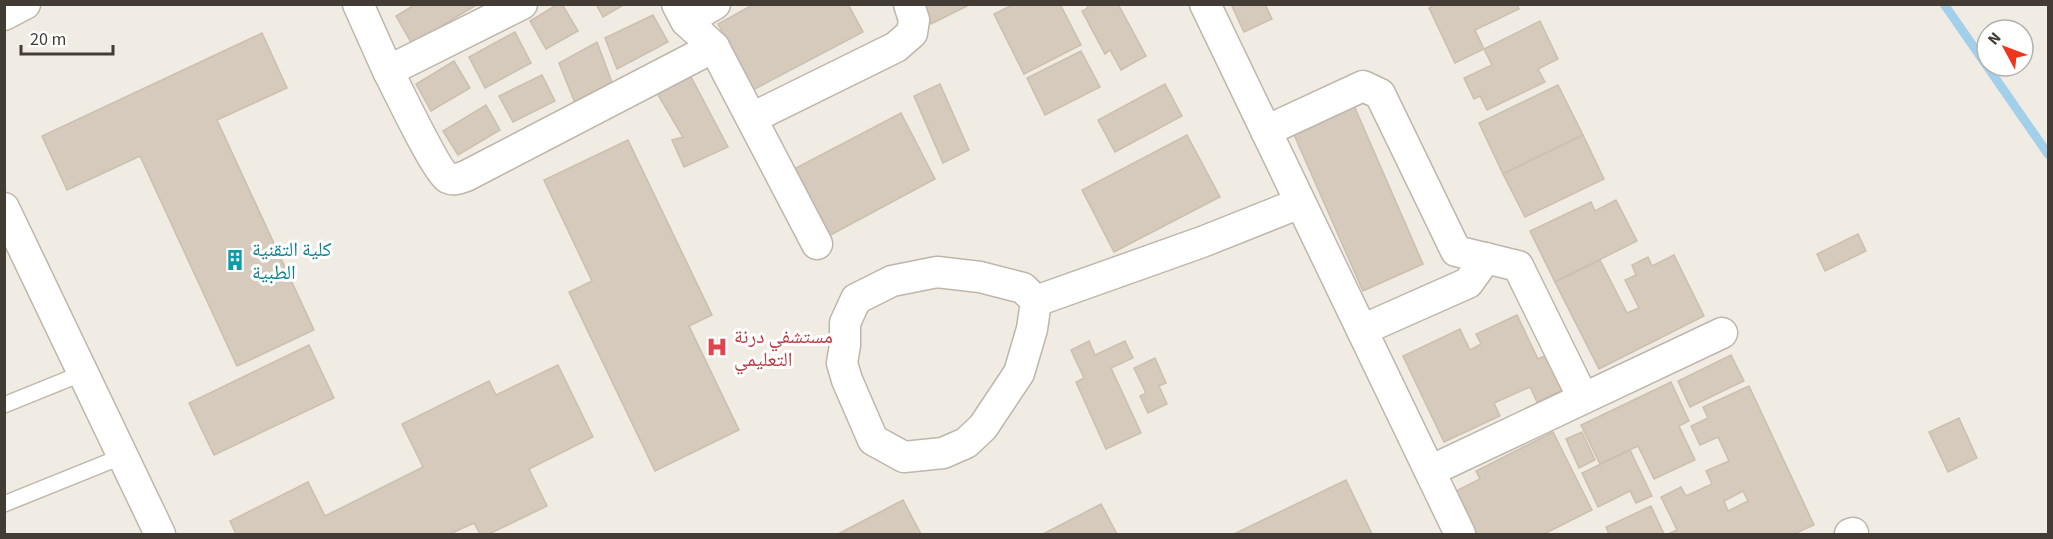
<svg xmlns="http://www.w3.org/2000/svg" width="2053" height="539" font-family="'Source Sans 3','Noto Naskh Arabic',sans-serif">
	<rect width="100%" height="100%" fill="#f1ece3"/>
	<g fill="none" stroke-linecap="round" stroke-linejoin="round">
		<path stroke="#a2d0eb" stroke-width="9" d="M1944 4 2048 154"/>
	</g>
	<g fill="#d5cabc" stroke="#ccbfad" stroke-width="1.5" fill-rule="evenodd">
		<path d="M416 4H478L412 44 396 16Z"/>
		<path d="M558 4H562L578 31 546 49 530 21Z"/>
		<path d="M596 4H625L603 17Z"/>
		<path d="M754 4H848L863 32 753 90 718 24Z"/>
		<path d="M922 4H971L931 24Z"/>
		<path d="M1014 4H1060L1081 45 1024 74 994 14Z"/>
		<path d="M1086 4H1118L1146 56 1121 70 1110 50 1105 54 1082 11 1088 8Z"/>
		<path d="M1231 4H1265L1272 19 1244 32Z"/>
		<path d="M1436 4H1517L1519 9 1475 30 1484 49 1455 63 1429 8Z"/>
		<path d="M653 15 668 42 617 69 605 38Z"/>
		<path d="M1540 21 1558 59 1538 69 1545 82 1487 110 1480 96 1474 99 1464 78 1492 65 1484 49Z"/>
		<path d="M515 32 531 63 485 88 469 57Z"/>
		<path d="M262 33 287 88 217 120 314 330 237 366 140 156 67 190 42 136Z"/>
		<path d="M597 42 613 85 575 103 559 63Z"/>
		<path d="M1081 51 1100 87 1045 115 1027 78Z"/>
		<path d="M454 61 470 88 431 111 416 84Z"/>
		<path d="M689 73 728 147 684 167 672 140 683 137 658 95Z"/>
		<path d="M542 75 555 101 513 122 499 96Z"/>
		<path d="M940 84 969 150 943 163 914 96Z"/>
		<path d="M1165 84 1182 116 1115 152 1098 120Z"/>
		<path d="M1558 85 1583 135 1503 174 1479 123Z"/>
		<path d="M1352 101 1423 264 1363 291 1291 128Z"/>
		<path d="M486 105 500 130 458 155 443 131Z"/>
		<path d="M901 113 935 179 827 237 794 169Z"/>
		<path d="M1187 135 1220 197 1114 252 1082 190Z"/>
		<path d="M1583 135 1604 179 1525 217 1503 174Z"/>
		<path d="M628 140 712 315 689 326 739 430 655 471 569 292 592 281 544 180Z"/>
		<path d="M1616 200 1637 241 1555 282 1530 231 1591 202 1595 211Z"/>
		<path d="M1858 234 1866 251 1825 271 1817 254Z"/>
		<path d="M1674 255 1704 316 1599 369 1555 282 1600 260 1627 313 1639 308 1625 280 1636 275 1632 265 1648 257 1652 266Z"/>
		<path d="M1517 315 1538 359 1551 353 1567 388 1537 402 1530 387 1494 403 1500 416 1444 442 1403 356 1460 329 1470 350 1481 344 1476 334Z"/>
		<path d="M1089 341 1095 355 1125 341 1133 358 1111 368 1141 433 1106 449 1076 382 1084 378 1071 350Z"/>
		<path d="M309 345 334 398 214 455 189 403Z"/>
		<path d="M1731 355 1744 381 1690 407 1678 381Z"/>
		<path d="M1155 358 1166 383 1159 386 1167 404 1148 413 1140 396 1146 393 1134 368Z"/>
		<path d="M558 365 593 437 529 469 547 506 489 534H480L474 523 450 534H236L230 521 308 482 325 516 423 467 402 424 489 381 496 395Z"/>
		<path d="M1671 382 1689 421 1679 426 1695 460 1654 479 1638 446 1600 464 1581 425Z"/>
		<path d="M1749 386 1814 525 1794 534H1671L1670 533 1677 530 1661 497 1681 487 1686 496 1712 484 1706 471 1729 461 1718 437 1700 445 1691 426 1708 418 1703 407ZM1743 491 1748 501 1728 511 1724 501Z"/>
		<path d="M1959 418 1977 458 1948 472 1929 432Z"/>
		<path d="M1553 432 1592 510 1544 534H1477L1456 491 1480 479 1476 471Z"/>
		<path d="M1582 432 1595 460 1579 468 1566 439Z"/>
		<path d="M1630 450 1652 496 1636 503 1630 491 1598 507 1582 473Z"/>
		<path d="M1346 480 1372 534H1234Z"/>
		<path d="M903 500 921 534H838Z"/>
		<path d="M1101 504 1117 534H1043Z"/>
		<path d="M1651 506 1664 534H1609L1606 527Z"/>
	</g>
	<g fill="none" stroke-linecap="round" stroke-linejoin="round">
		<defs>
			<g id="lane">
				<path d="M4 405 83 373"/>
				<path d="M4 504 123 456"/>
			</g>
			<g id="street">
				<path d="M358 4 388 71 522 4"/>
				<path d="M677 4 686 21 714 47 817 244"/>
				<path d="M1205 4 1460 534"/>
				<path d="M4 15 25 4"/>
				<path d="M686 21 715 4"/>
				<path d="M388 71C397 88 436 171 448 178 454 181 460 178 466 176L714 47"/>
				<path d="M752 118 896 47 912 33 914 20 909 4"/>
				<path d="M1266 131 1363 86 1380 94 1456 251 1518 266 1583 398"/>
				<path d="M4 208 160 534"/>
				<path d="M937 272 980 277 1023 288 1036 301 1032 329 1019 373 983 427 966 443 943 453 904 457 873 440 847 380 842 363 845 345V323L856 299 892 281Z"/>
				<path d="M1036 301 1202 242 1300 203"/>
				<path d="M1362 330 1468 283 1486 258"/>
				<path d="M1430 471 1722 333"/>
				<path d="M1850 534 1853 533"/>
			</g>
		</defs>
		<use href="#lane" stroke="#beb6aa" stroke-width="18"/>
		<use href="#street" stroke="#beb6aa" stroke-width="33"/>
		<use href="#lane" stroke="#fff" stroke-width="15"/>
		<use href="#street" stroke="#fff" stroke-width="30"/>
	</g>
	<defs>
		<symbol id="building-bare" viewBox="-9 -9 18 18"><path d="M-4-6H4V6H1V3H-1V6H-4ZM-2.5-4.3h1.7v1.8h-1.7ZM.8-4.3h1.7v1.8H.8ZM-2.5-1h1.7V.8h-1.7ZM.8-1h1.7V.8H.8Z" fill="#0f9aa8" stroke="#fff" stroke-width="2.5" paint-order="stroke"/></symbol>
		<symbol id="hospital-bare" viewBox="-9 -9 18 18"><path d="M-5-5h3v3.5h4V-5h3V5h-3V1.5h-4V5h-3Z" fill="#e0444e" stroke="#fff" stroke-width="2.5" paint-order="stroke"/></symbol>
	</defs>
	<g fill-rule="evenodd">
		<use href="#building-bare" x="220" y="245" width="30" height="30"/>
		<use href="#hospital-bare" x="702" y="332" width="30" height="30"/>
	</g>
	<g text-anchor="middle" stroke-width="6" stroke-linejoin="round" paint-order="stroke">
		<g font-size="20" fill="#0d838f" stroke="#fff" text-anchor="start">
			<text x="252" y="256">كلية التقنية<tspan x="252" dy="23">الطبية</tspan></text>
		</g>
		<g font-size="20" fill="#be3a42" stroke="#fff" text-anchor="start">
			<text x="734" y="343">مستشفي درنة<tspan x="734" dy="23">التعليمي</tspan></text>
		</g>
	</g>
	<rect width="2053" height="539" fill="none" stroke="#423c34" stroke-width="12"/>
	<g transform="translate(2005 48) rotate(311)"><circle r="28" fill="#ffffff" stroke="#b3b1ae" stroke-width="1.5"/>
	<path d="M0-4.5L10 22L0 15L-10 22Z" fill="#ee351d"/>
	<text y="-9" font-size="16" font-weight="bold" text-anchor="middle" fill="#423c34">N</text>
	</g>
	<path d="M21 45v9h92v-9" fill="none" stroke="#423c34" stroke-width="3"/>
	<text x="30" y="45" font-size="18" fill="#423c34" stroke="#ffffff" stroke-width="4.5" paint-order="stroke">20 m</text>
</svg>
